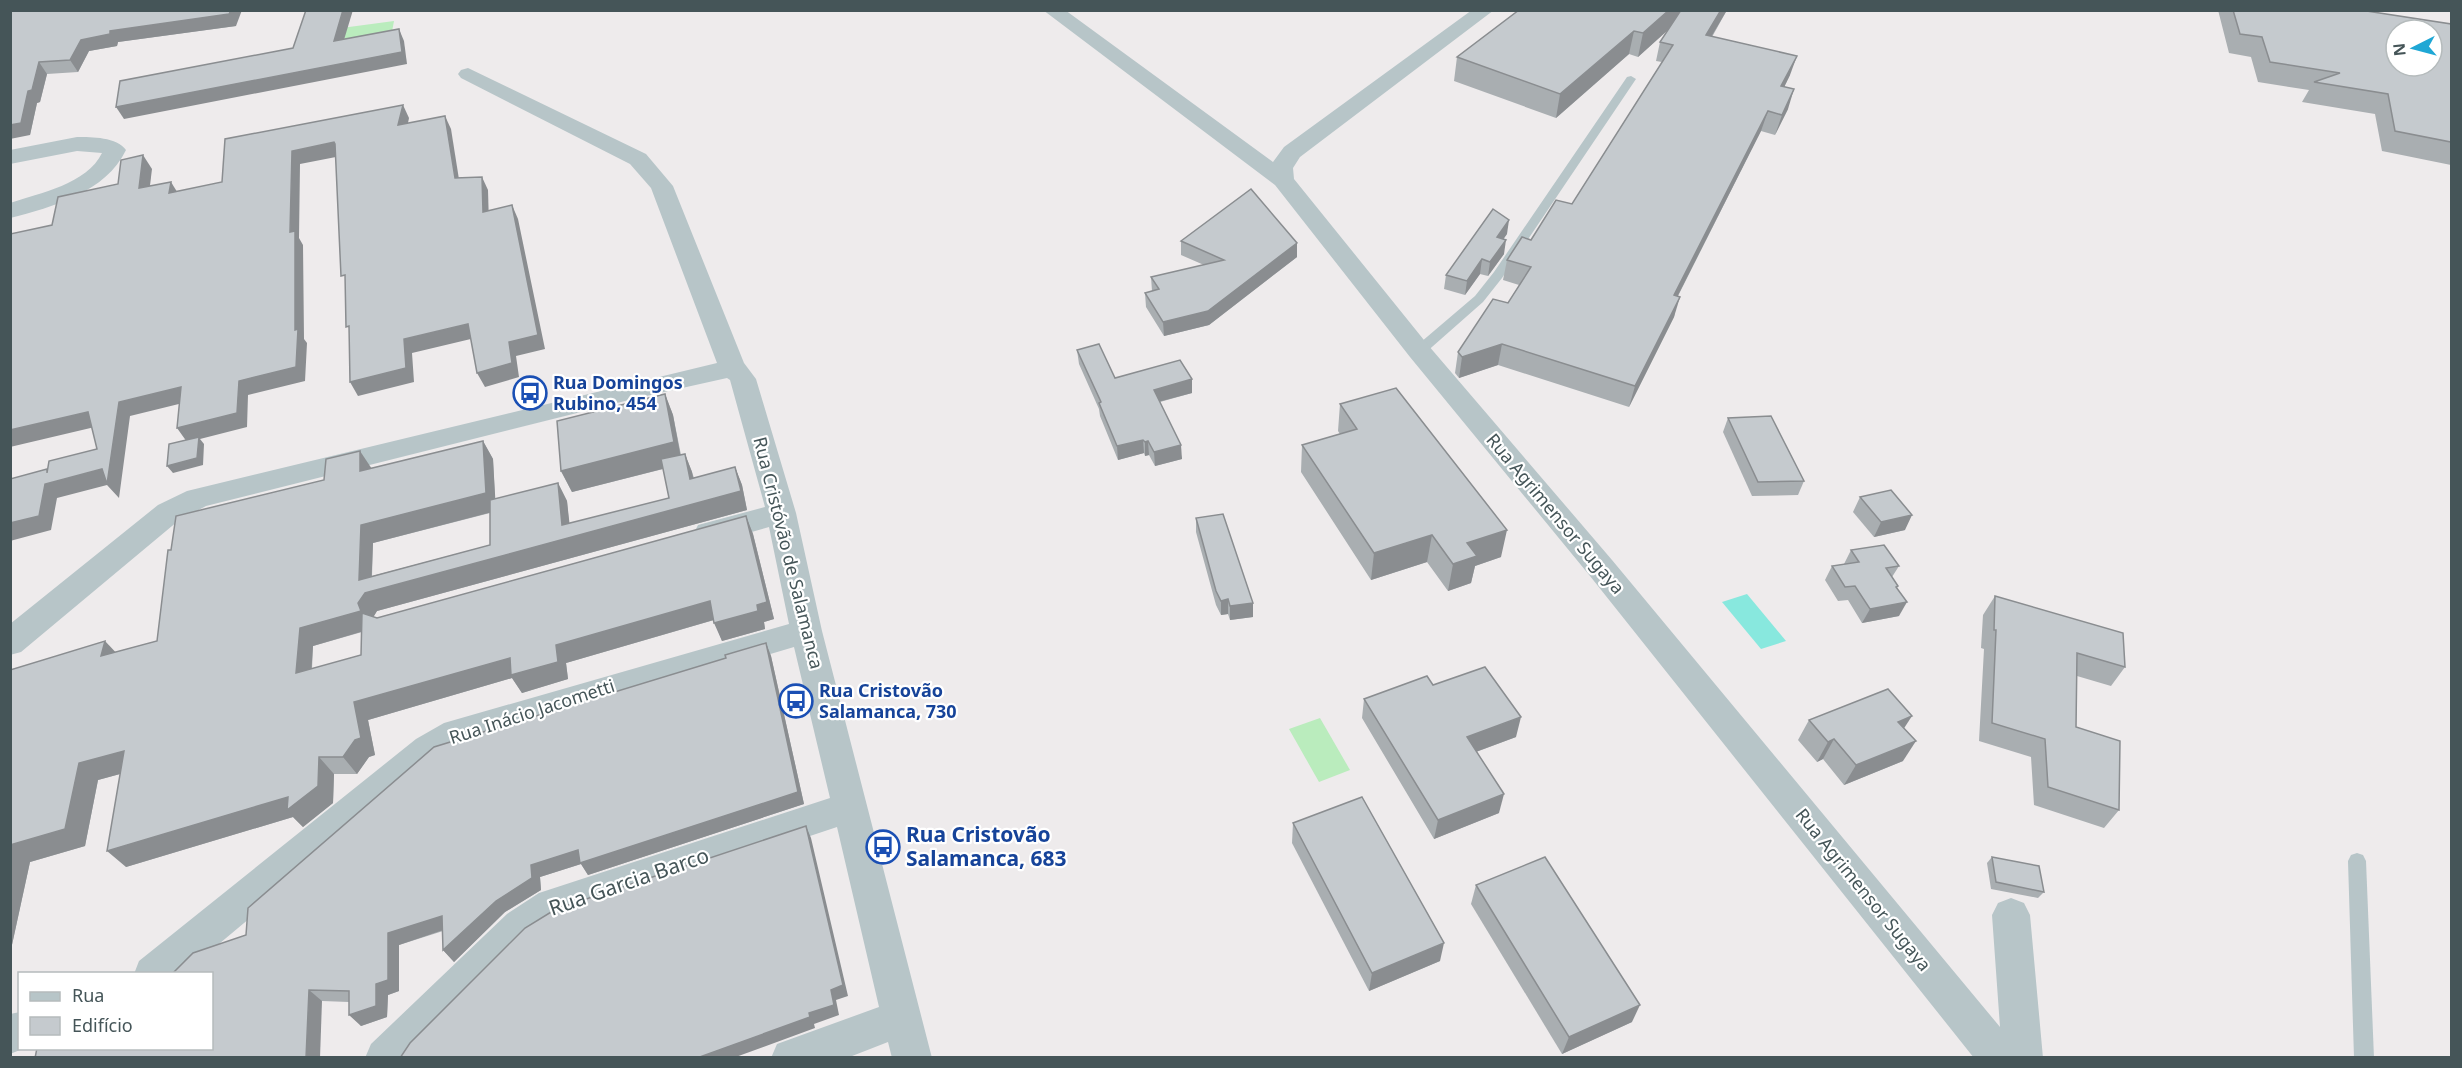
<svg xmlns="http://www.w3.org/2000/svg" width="2462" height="1068" font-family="'Noto Sans',sans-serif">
	<rect width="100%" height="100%" fill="#eeebec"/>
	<g fill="#baecbd">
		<path d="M394 21 391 37 331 45 334 29Z"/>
		<path d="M1320 718 1350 770 1319 782 1289 729Z"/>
	</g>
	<path fill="#88e8de" d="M1747 594 1786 641 1761 649 1722 602Z"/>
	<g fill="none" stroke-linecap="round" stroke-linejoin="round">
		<g fill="#b7c5c8" fill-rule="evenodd">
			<path d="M1631 76 1636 79 1502 278 1483 302 1424 354H1414L1412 351 1414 348 1475 296 1494 272 1627 77Z"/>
			<path d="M2357 853 2363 855 2366 861 2374 1058H2354L2348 861 2351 855Z"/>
		</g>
		<g fill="#b7c5c8" fill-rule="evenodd">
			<path d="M1043 10H1065L1273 162 1284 147 1472 10H1494L1300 157 1293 168 1294 179 1428 345 1612 560 2000 1027 1992 915 1998 903 2011 898 2024 903 2030 915 2043 1058H1974L1590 576 1410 357 1275 185Z"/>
			<path d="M468 68 646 154 673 186 744 363 756 379 796 513 822 631 932 1058H892L888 1042 847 1058H771L777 1044 879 1007 837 827 564 918 533 938 414 1058H365L371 1044 507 914 539 893 830 798 794 647 466 744 440 759 183 974H134L139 961 416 739 444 723 789 624 769 527 709 544 698 541 694 533 698 525 765 507 730 380 727 378 637 398 206 506 178 521 21 652 10 655V624L158 505 187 491 717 363 651 188 630 164 461 78 458 74 461 70Z"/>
			<path d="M77 137C92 137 117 137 126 150 106 192 53 207 10 218V203C40 193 87 184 102 153L77 151 10 164V150Z"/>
			<path d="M20 1012V1048H25L10 1054V1014Z"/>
		</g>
	</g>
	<g fill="#a9aeb1" fill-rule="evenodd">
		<path d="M10 10 236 26 118 42 117 46 89 51 78 72 47 74 40 102 37 103 30 135Z"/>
		<path d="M1519 10H1727L1712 37 1790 75 1784 87 1788 109 1775 135 1761 131 1678 296 1674 317 1629 407 1498 365 1459 378 1455 373 1458 352 1508 303 1519 285 1503 280 1507 260 1572 204 1662 62 1656 61 1660 42 1669 29 1638 57 1629 54 1556 118 1454 81 1457 57Z"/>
		<path d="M2218 10H2360L2451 24V165L2382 151 2375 114 2302 102 2309 90 2258 82 2251 57 2229 53Z"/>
		<path d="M1507 234 1503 239 1504 254 1488 276 1480 274 1465 295 1444 289 1446 275Z"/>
		<path d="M1181 241 1297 257 1209 325 1164 336 1146 307 1145 293 1152 291 1151 277 1204 265 1181 255Z"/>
		<path d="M1077 350 1115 378 1192 393 1160 402 1182 459 1155 466 1149 455 1145 456 1144 453 1118 460 1100 416 1099 409 1079 364Z"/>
		<path d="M665 394 673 415 681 455 685 454 692 472 694 478 735 467 742 485 747 510 377 611 373 617 377 618 746 516 753 534 774 619 764 622 765 629 722 641 714 620 566 663 568 679 522 693 512 678 368 720 375 755 369 757 357 774H334L333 803 303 827 293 817 126 867 120 774 98 780 85 846 30 862 10 954V670L115 652 157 641 171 550 371 469 483 441 493 459 495 499 558 483 567 501 569 524 669 498 663 469 572 492 561 471ZM490 513V545L372 576 373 543ZM362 632 361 655 312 669 313 646Z"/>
		<path d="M1340 404 1501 557 1475 566 1471 583 1448 591 1427 562 1371 580 1301 472 1302 445 1340 434 1338 431Z"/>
		<path d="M1728 418 1804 481 1798 495 1752 496 1723 432Z"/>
		<path d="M1860 497 1905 530 1874 537 1853 512Z"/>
		<path d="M1196 518 1253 603V617L1230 620 1228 614 1221 615 1216 605 1196 532Z"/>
		<path d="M1851 550 1899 566 1892 577 1898 586 1897 588 1899 616 1862 623 1848 600 1838 601 1825 580 1832 566 1844 564Z"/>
		<path d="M1995 596 2125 667 2111 686 2077 676 2076 727 2119 810 2104 828 2034 805 2031 757 1979 741 1984 649 1981 648 1983 615Z"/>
		<path d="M766 643 771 656 804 804 588 875 581 864 540 877 541 890 505 912 454 962 443 950V931L399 945V991L388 995 387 1017 361 1026 349 1002 322 1001 212 1048 246 935 726 658Z"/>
		<path d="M1433 685 1516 737 1476 752 1499 813 1434 839 1362 718 1364 699Z"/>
		<path d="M1809 720 1904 728 1903 761 1844 785 1823 759 1817 762 1798 740Z"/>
		<path d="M1293 823 1440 961 1369 991 1292 843Z"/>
		<path d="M1992 857 2044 892 2038 898 1991 889 1987 863Z"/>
		<path d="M1476 885 1632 1022 1562 1054 1471 904Z"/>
	</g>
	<g fill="#8a8d90">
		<path d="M231 10H242L236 26 118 42 117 46 89 51 78 72 70 60 81 40 110 31Z"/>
		<path d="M343 10H353L340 53 334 41Z"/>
		<path d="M1669 10H1681L1679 20 1638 57 1643 33Z"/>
		<path d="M1721 10H1727L1701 54 1706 35Z"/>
		<path d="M399 29 404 41 407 64 124 119 116 107Z"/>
		<path d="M1634 31 1629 54 1556 118 1560 94Z"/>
		<path d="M1797 56 1790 75 1775 106 1781 86Z"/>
		<path d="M39 62 47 74 40 102 37 103 30 135 10 139V125L28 91Z"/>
		<path d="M1794 89 1788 109 1775 135 1782 115Z"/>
		<path d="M403 105 409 118 405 138 398 125Z"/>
		<path d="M1768 111 1761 131 1668 315 1674 295Z"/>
		<path d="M445 116 451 129 461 192 455 178Z"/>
		<path d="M334 142 341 156 300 164 299 238 303 245 304 339 307 343 305 381 248 395 247 427 200 439 204 444 203 465 173 473 167 466 187 442 177 428 239 381 295 330 290 232 292 151Z"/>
		<path d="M143 155 152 169 148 202 139 188Z"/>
		<path d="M482 177 488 190 489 225 483 212Z"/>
		<path d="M171 182 179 195 169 193Z"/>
		<path d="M512 205 518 219 545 349 516 356 519 377 485 387 477 373 509 342Z"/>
		<path d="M1509 220 1507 234 1495 251 1497 237Z"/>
		<path d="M1506 240 1504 254 1488 276 1490 262Z"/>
		<path d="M1297 243V257L1209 325 1164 336 1163 322Z"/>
		<path d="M1482 259 1480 274 1465 295 1467 281Z"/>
		<path d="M1680 297 1674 317 1629 407 1635 386Z"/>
		<path d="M468 324 475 338 412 353 414 382 358 396 350 382 404 339Z"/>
		<path d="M1502 344 1498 365 1459 378 1462 357Z"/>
		<path d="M1192 379V393L1154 403V390Z"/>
		<path d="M181 387 191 401 130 416 119 498 107 485 57 498 51 530 10 541V523L45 484 102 469 119 402Z"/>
		<path d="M665 394 673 415 682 464 572 492 561 471Z"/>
		<path d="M88 412 99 426 10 447V430Z"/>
		<path d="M1143 440 1144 453 1118 460 1117 446Z"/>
		<path d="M483 441 493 459 496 511 373 543 371 591 562 525 558 483 567 501 571 537 741 491 735 467 742 485 747 510 377 611 371 621 374 628 313 646 310 691 296 673 300 628 358 603 361 525Z"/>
		<path d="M1148 441 1149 455 1145 456V442Z"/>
		<path d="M1181 445 1182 459 1155 466 1154 452Z"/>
		<path d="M360 451 372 469 360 471Z"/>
		<path d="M685 454 692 472 697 497 690 479Z"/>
		<path d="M1912 515 1905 530 1874 537 1881 522Z"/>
		<path d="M746 516 753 534 774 619 764 622 765 629 722 641 714 623Z"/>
		<path d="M1507 530 1501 557 1475 566 1471 583 1448 591 1453 564 1467 543Z"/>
		<path d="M1432 535 1427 562 1371 580 1374 553Z"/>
		<path d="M1228 599V614L1221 615V601Z"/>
		<path d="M710 601 717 619 566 663 568 679 522 693 512 678 368 720 375 755 369 757 357 774 343 757 354 702Z"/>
		<path d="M1907 602 1899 616 1862 623 1870 609Z"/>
		<path d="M1253 603V617L1230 620V606Z"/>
		<path d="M105 641 122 659 101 656Z"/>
		<path d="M766 643 771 656 804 804 588 875 581 864 540 877 541 890 505 912 454 962 443 950 531 865Z"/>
		<path d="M1912 716 1899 736 1898 722Z"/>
		<path d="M1521 717 1516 737 1462 757 1467 737Z"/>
		<path d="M1834 739 1823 759 1817 762 1828 742Z"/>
		<path d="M1916 741 1903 761 1844 785 1856 765Z"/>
		<path d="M124 751 142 768 98 780 85 846 30 862 10 954V845L79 763Z"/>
		<path d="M319 757 334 774 333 803 303 827 293 817 126 867 107 851Z"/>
		<path d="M1504 794 1499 813 1434 839 1438 820Z"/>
		<path d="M806 826 811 838 848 996 836 1000 839 1015 814 1024 815 1028 733 1058H697L809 1013Z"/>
		<path d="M442 916 452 927 399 945V991L388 995 387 1017 361 1026 349 1015 376 984 388 933Z"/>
		<path d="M1444 943 1440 961 1369 991 1372 973Z"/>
		<path d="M309 990 322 1001 320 1058H306Z"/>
		<path d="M1640 1005 1632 1022 1562 1054 1569 1037Z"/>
	</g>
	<g fill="#c5cace" stroke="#8a8d90" stroke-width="1.5" fill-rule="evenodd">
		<path d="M10 10H231L229 14 110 31V34L81 40 70 60 39 62 32 90 28 91 21 123 10 125Z"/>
		<path d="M306 10H343L334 41 399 29 402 52 116 107 120 81 293 48Z"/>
		<path d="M1519 10H1669L1643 33 1634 31 1560 94 1457 57Z"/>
		<path d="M1681 10H1721L1706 35 1797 56 1781 86 1794 89 1782 115 1768 111 1674 295 1680 297 1635 386 1502 344 1462 357 1458 352 1493 299 1508 303 1531 267 1507 260 1522 237 1531 240 1556 200 1572 204 1673 45 1660 42Z"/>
		<path d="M2233 10H2360L2451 24V142L2395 131 2388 94 2314 82 2340 73 2270 62 2262 37 2240 34ZM2396 30H2432V66H2396Z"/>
		<path d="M403 105 398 125 445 116 455 178 482 177 483 212 512 205 538 335 509 342 512 363 477 373 468 324 404 339 406 368 350 382 349 326 346 327 345 275 341 276 335 144 334 142 292 151 290 232 295 231V330L298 329 296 367 239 381 237 413 177 428 181 387 119 402 107 484 102 469 45 484 39 516 10 523V479L47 469V473L49 461 97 449 88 412 10 430V234L52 225 58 197 118 184 121 160 143 155 139 188 171 182 169 193 222 182 225 139Z"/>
		<path d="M1251 189 1297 243 1208 311 1163 322 1145 293 1159 289 1151 277 1224 260 1181 241Z"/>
		<path d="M1493 209 1509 220 1497 237 1506 240 1490 262 1482 259 1467 281 1446 275Z"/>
		<path d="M1099 344 1115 378 1180 360 1192 379 1154 390 1181 445 1154 452 1148 441 1145 442 1143 440 1117 446 1099 403 1101 402 1077 350Z"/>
		<path d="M1396 388 1507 530 1467 543 1477 556 1453 564 1432 535 1374 553 1302 445 1357 429 1340 404Z"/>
		<path d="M665 394 674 442 561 471 557 421Z"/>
		<path d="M1771 416 1804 481 1758 482 1728 418Z"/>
		<path d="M199 437 197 458 167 466 169 444Z"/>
		<path d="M483 441 486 493 361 525 359 580 490 545V500L558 483 562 525 669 498 661 459 685 454 690 479 735 467 741 491 365 593 358 603 361 611 300 628 296 673 361 655 362 613 377 618 746 516 767 602 757 605 758 611 714 623 710 601 556 645 558 662 511 675 510 658 354 702 361 738 355 740 343 757H319L318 786 287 810 288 797 107 851 124 751 79 763 65 829 10 845V670L105 641 101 656 157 641 168 550H171L176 516 324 480 326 459 360 451V471Z"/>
		<path d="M1891 490 1912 515 1881 522 1860 497Z"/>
		<path d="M1223 514 1253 603 1230 606 1228 599 1221 601 1216 591 1196 518Z"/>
		<path d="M1884 545 1899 566 1886 568 1898 586 1896 587 1907 602 1870 609 1855 586 1845 587 1832 566 1859 562 1851 550Z"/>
		<path d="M1995 596 2123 633 2125 667 2077 653 2076 727 2120 741 2119 810 2048 787 2045 739 1992 723 1996 630H1994Z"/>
		<path d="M766 643 798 792 580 863 578 850 531 865 532 878 496 901 443 950 442 916 388 933V980L376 984V1006L349 1015V991L309 990 306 1058H35L37 1048H212V974H172L193 953 246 935 248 908 434 747 726 658 725 655Z"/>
		<path d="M1485 667 1521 717 1467 737 1504 794 1438 820 1364 699 1427 676 1433 685Z"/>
		<path d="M1888 689 1912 716 1898 722 1916 741 1856 765 1834 739 1828 742 1809 720Z"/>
		<path d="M1362 797 1444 943 1372 973 1293 823Z"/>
		<path d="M806 826 843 985 831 990 834 1005 809 1013 810 1017 697 1058H400L410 1043 525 928 556 909Z"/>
		<path d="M1545 857 1640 1005 1569 1037 1476 885Z"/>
		<path d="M1992 857 2039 866 2044 892 1996 882Z"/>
	</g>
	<defs>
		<symbol id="bus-ring" viewBox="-11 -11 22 22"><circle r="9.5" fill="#fff" stroke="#1a4fb4" stroke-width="1.5"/><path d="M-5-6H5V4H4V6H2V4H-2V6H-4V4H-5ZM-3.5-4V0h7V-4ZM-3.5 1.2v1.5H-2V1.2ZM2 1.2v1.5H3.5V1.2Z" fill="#1a4fb4"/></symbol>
	</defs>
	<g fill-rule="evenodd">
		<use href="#bus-ring" x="511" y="374" width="38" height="38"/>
		<use href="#bus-ring" x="777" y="682" width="38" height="38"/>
		<use href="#bus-ring" x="864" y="828" width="38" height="38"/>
	</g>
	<g text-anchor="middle" stroke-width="4.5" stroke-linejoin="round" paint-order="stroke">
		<g font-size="18" font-weight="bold" fill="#164399" stroke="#fff" text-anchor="start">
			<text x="553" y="389">Rua Domingos<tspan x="553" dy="21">Rubino, 454</tspan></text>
			<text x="819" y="697">Rua Cristovão<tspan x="819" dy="21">Salamanca, 730</tspan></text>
		</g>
		<g font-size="18" fill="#455558" stroke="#fff">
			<text transform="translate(1555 514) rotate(50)" y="6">Rua Agrimensor Sugaya</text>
			<text transform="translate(788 553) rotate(76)" y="6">Rua Cristóvão de Salamanca</text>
			<text transform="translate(532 712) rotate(-18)" y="6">Rua Inácio Jacometti</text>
			<text transform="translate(1863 890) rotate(51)" y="6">Rua Agrimensor Sugaya</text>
		</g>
		<g font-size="21" font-weight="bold" fill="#164399" stroke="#fff" text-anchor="start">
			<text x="906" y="842">Rua Cristovão<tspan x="906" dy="24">Salamanca, 683</tspan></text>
		</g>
		<g font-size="21" fill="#455558" stroke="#fff">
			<text transform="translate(629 882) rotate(-19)" y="7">Rua Garcia Barco</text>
		</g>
	</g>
	<rect width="2462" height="1068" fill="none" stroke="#455558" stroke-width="24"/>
	<rect x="18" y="972" width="195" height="78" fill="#ffffff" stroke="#b5bbbc" stroke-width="1.5"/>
	<rect x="30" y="992" width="30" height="9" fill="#b7c5c8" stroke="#b5bbbc" stroke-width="1.5"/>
	<text x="72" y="1002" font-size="18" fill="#455558">Rua</text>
	<rect x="30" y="1017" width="30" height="18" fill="#c5cace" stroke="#b5bbbc" stroke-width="1.5"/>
	<text x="72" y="1032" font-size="18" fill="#455558">Edifício</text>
	<g transform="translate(2414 48) rotate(264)"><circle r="28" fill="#ffffff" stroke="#b5bbbc" stroke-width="1.5"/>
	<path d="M0-4.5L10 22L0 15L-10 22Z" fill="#1fa7d5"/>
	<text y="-9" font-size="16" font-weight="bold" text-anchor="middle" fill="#455558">N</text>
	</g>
</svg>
